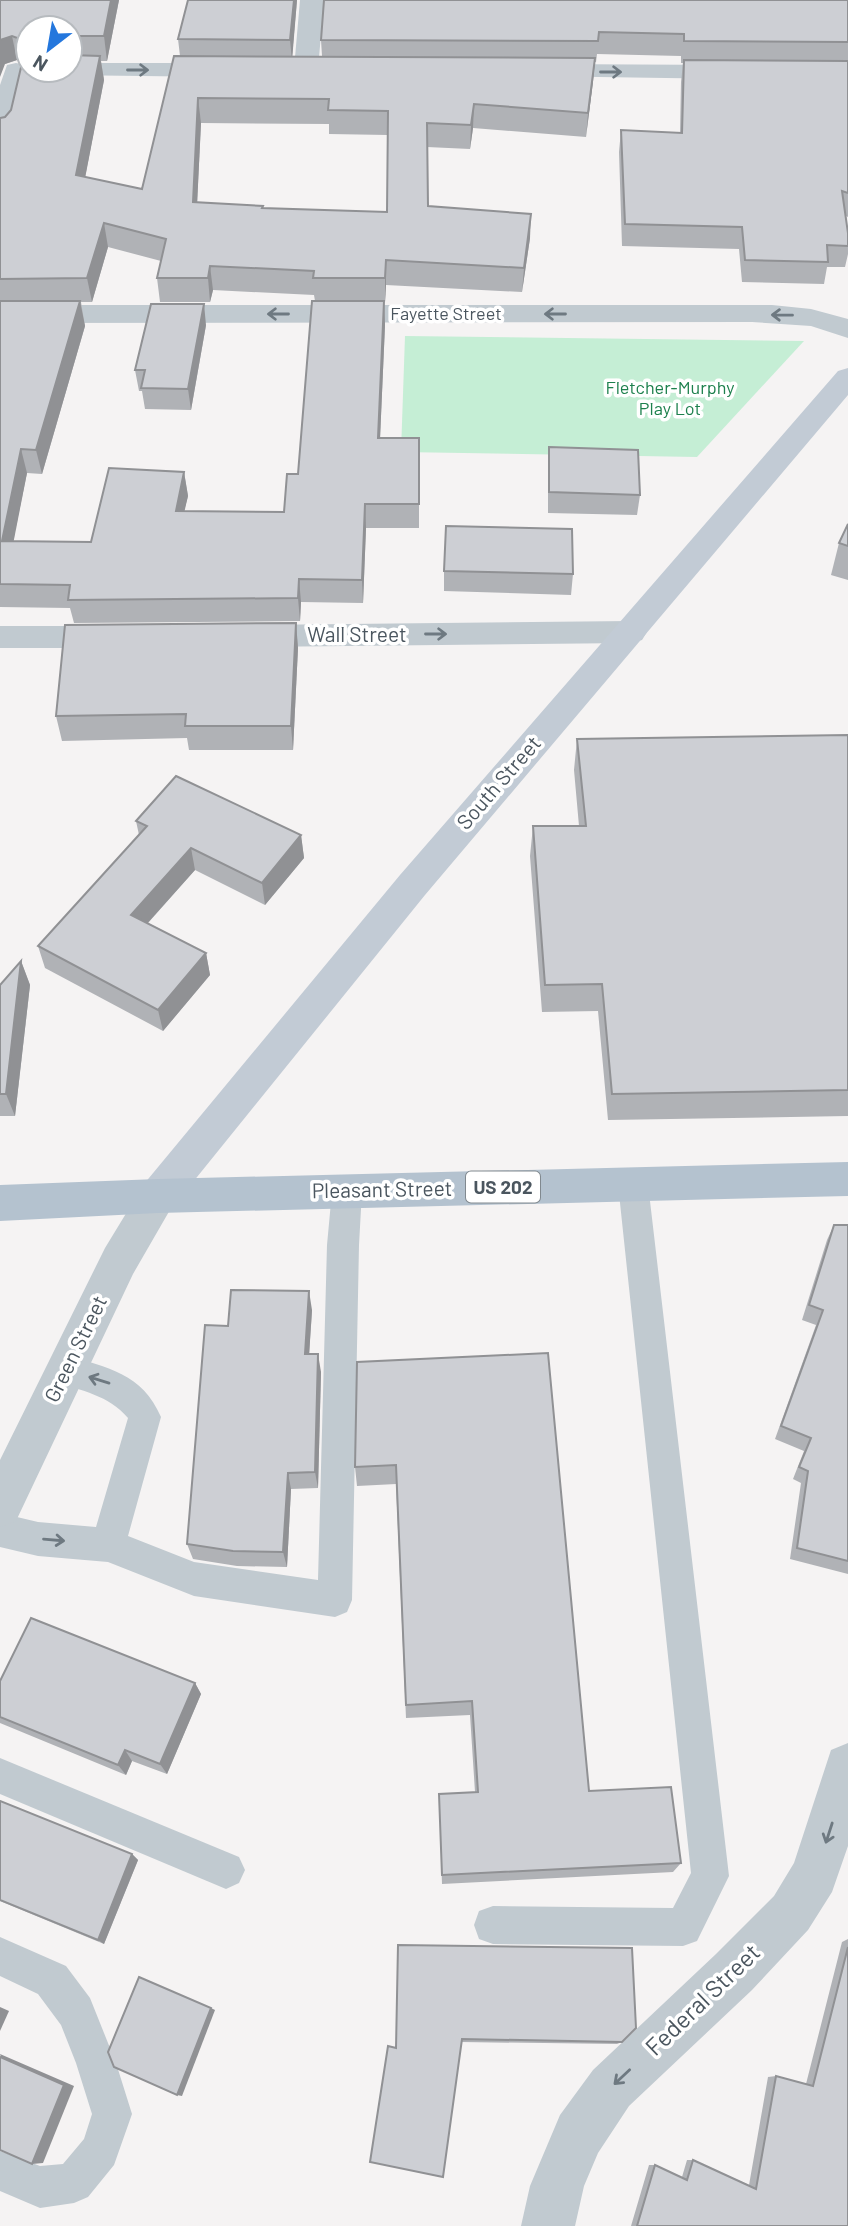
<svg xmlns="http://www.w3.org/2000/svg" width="848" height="2226" font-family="Barlow,sans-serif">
	<rect width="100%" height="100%" fill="#f5f3f3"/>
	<path fill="#c5eed5" d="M405 336 804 341 697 457 401 452Z"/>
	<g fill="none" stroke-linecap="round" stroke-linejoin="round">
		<g fill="#c1cad0" fill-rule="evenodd">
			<path d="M633 1171 644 1175 648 1184 729 1876 697 1941 683 1946 493 1944 479 1939 474 1925 479 1911 493 1906 673 1908 691 1873 618 1184 622 1175Z"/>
			<path d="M347 1178 358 1181 362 1191 359 1245 352 1600 347 1612 335 1617 194 1596 108 1562 38 1556 0 1547V1513L38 1522 96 1527 128 1418C109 1395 81 1391 55 1381L50 1370 55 1359 66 1355C108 1368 142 1373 161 1417L128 1536 194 1562 318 1580 327 1245 332 1191 336 1181Z"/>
			<path d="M0 1758 239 1857 245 1870 239 1883 226 1889 0 1794Z"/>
			<path d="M0 1937 66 1966 90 1998 116 2063 132 2114 114 2165 88 2197 74 2203 40 2208 0 2191V2151L40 2166 63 2164 84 2139 92 2114 76 2063 61 2025 38 1994 0 1976Z"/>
		</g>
		<g fill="#c1cad0" fill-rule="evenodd">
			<path d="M300 0H324L318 69 315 74 306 76 297 74 294 69Z"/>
			<path d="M16 63 25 65 28 70 13 134 9 139 0 142V85L7 65Z"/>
			<path d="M70 63H222L231 65 234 70 231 75 222 77 61 75 58 70H70Z"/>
			<path d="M541 64 733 65 742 67 745 72 742 77 733 79 532 76 529 71 532 66Z"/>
			<path d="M0 305H772L811 309 848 319V338L811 326 752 322 0 323Z"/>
			<path d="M631 621 642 624 647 632 642 640 631 643 244 647 233 644 228 636 233 628 244 625Z"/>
			<path d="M0 626H117L128 629 133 637 128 645 117 648H0Z"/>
			<path d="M158 1179 172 1184 178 1196 133 1274 16 1521 0 1527V1460L105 1248 144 1184Z"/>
			<path d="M848 1743V1846L832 1892 808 1930 752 1990 629 2106 598 2153 584 2186 575 2226H521L530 2186 560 2115 593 2070 716 1954 774 1896 794 1863 831 1750Z"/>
		</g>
		<path fill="#c2cbd5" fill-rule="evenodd" d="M848 368V395L425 895 172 1208 158 1213 144 1208 138 1196 144 1184 400 875 838 371Z"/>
		<path fill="#b4c2cf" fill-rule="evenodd" d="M848 1162V1196L158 1213 0 1221V1185L158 1179Z"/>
	</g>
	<g fill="#b0b2b6" fill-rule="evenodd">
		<path d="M0 0H119L107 61H101L104 80 85 177 142 189 180 56 178 39 188 0H297L292 56H322L321 40 848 0V217L846 216 848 233V254L845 267H827L824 284 742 282 739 249 622 246 619 152 621 130 680 133 681 82 683 63H681V56L597 54 596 62H595L586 137 473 128 470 149 427 147 428 206 530 238 522 292 386 285 385 302H384L385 325 380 438H419V528H366L363 603 301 602 300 621 74 623 70 608 0 607V118L5 117 11 110 22 62 17 60 5 64ZM28 28H70V70ZM201 123 329 124V134L388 135 387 212 263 208V206L197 203ZM108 247 161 261 157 278 160 302H210L213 290 314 295 315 301 298 474 284 512 184 511 188 496 184 472 91 542 13 541 27 473 42 474 85 326 81 302H92Z"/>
		<path d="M206 325 191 410 145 409 142 391H139L135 370Z"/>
		<path d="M549 447 640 495 637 515 548 513V468Z"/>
		<path d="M848 524V580L831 575 839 543Z"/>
		<path d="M444 571 573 574 571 595 444 591Z"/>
		<path d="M296 623 298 648 293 750H189L187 738 62 741 56 716Z"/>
		<path d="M848 735V1116L608 1120 598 1011 542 1012 530 856 533 826H579L574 770 577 739Z"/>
		<path d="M136 821 301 835 304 858 265 905 195 870 148 923 206 953 210 975 163 1031 45 968 38 946 139 835Z"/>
		<path d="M21 961 30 985 15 1116H0V985Z"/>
		<path d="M834 1225H848V1574L790 1559 801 1483 793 1479 804 1451 775 1439 816 1325 802 1320 827 1240Z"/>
		<path d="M312 1310 309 1354 321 1372 318 1488 291 1489 287 1567 237 1566 193 1559 187 1544 228 1326Z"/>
		<path d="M357 1362 589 1791 681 1863 673 1872 442 1884 439 1794 475 1792 470 1715 406 1718 396 1484 357 1486 355 1467Z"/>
		<path d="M0 1681 195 1683 201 1694 167 1774 132 1761 126 1775 0 1723Z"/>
		<path d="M0 1801 132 1854 138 1860 104 1944 0 1901Z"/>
		<path d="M848 1939V2226H631L649 2165H655L682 2177 687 2160H693L749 2185 768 2077 776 2076 806 2084 842 1942Z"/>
		<path d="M398 1945 622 2042 617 2044 461 2042 396 2048Z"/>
	</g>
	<g fill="#909194">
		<path d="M111 0H119L107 61 104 36Z"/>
		<path d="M294 0H297L292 61 290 40Z"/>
		<path d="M12 36 17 60 5 64 0 77V40Z"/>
		<path d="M100 56 104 80 81 199 76 175Z"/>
		<path d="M595 58 593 82 586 137 588 113Z"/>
		<path d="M198 98 201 123 196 227 193 202Z"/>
		<path d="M474 104 473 128 470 149 471 125Z"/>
		<path d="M531 214 530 238 522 292 524 268Z"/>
		<path d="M104 223 108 247 92 302 87 278Z"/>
		<path d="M386 260V285L385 302V278Z"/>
		<path d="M210 266 213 290 210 302 208 278Z"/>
		<path d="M80 301 85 326 42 474 36 450Z"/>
		<path d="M384 301 385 325 379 462 378 438Z"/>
		<path d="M204 304 206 325 191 410 188 389Z"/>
		<path d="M21 449 27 473 9 565 2 541Z"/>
		<path d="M184 472 188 496 179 535 176 511Z"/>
		<path d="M365 504 366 528 363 603 362 580Z"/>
		<path d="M299 579 301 602 300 621 298 598Z"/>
		<path d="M296 623 298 648 293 750 291 726Z"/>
		<path d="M301 835 304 858 265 905 262 883Z"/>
		<path d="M191 848 195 870 136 936 131 915Z"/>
		<path d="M206 953 210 975 163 1031 158 1010Z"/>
		<path d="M21 961 30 985 15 1116 6 1094Z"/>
		<path d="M309 1291 312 1310 308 1372 305 1354Z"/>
		<path d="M318 1354 321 1372 318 1488 315 1472Z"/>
		<path d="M288 1473 291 1489 287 1567 283 1552Z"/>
		<path d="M195 1683 201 1694 167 1774 160 1764Z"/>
		<path d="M125 1750 132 1761 126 1775 118 1765Z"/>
		<path d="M132 1854 138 1860 104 1944 98 1940Z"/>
		<path d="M0 2007 9 2011 0 2031Z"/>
		<path d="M211 2008 215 2010 182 2096 177 2095Z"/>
		<path d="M0 2054 74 2086 43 2163 32 2164Z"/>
	</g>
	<g fill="#cdcfd4" stroke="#909194" stroke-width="2" fill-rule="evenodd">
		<path d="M0 0H111L104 36H70V28H28V70H70V55L100 56 76 175 142 189 174 56 595 58 588 113 474 104 471 125 427 123 428 206 531 214 524 268 386 260 385 278H313L314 271 210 266 208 278H157L166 239 104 223 87 278 0 279V118L5 117 11 110 26 46 23 40 12 36 0 40ZM198 98 329 99 328 110 388 111 387 212 262 208 263 206 193 202Z"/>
		<path d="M188 0H294L290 40 178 39Z"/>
		<path d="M324 0H848V42L684 41V34L599 32 598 41 321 40Z"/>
		<path d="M684 60 848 61V193L842 191 848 233V246L827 245 828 262 745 260 742 227 625 224 621 130 682 133Z"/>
		<path d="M0 301H80L36 450 21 449 2 541 91 542 109 468 184 472 176 511 284 512 287 474H298L312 301H384L378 438H419V504H365L362 580 299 579 298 598 68 600 70 585 0 584Z"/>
		<path d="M151 304H204L188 389 141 388 145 370H135Z"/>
		<path d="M549 447 638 450 640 495 549 492Z"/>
		<path d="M848 524V546L839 543Z"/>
		<path d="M446 526 572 529 573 574 444 571Z"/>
		<path d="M296 623 291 726H185L186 714 56 716 65 625Z"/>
		<path d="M848 735V1090L612 1094 602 984 545 985 533 826H586L577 739Z"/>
		<path d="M176 776 301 835 262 883 191 848 131 915 206 953 158 1010 38 946 147 826 136 821Z"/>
		<path d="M21 961 6 1094H0V985Z"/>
		<path d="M834 1225H848V1561L797 1548 808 1471 799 1467 811 1438 781 1426 823 1310 809 1305Z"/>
		<path d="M231 1290 309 1291 305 1354H318L315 1472 288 1473 283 1552 233 1551 187 1544 205 1325 228 1326Z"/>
		<path d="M548 1353 589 1791 671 1787 681 1863 442 1875 439 1794 478 1792 472 1701 406 1705 396 1465 355 1467 357 1362Z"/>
		<path d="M31 1618 195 1683 160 1764 125 1750 118 1765 0 1717V1681Z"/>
		<path d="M0 1801 132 1854 98 1940 0 1900Z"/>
		<path d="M398 1945 632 1948 636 2028 622 2042 462 2039 443 2177 370 2162 388 2046 396 2048Z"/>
		<path d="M848 1947V2226H637L655 2165 687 2180 693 2160 756 2189 776 2076 813 2086Z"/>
		<path d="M139 1977 211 2008 177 2095 114 2067 108 2052Z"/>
		<path d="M0 2057 64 2085 32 2164 0 2150Z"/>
	</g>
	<defs><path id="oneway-shaft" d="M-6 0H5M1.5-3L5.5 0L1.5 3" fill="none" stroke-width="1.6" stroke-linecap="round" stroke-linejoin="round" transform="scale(1.75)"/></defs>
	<g stroke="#6e7981">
		<use href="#oneway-shaft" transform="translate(138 70)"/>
		<use href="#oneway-shaft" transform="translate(611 72)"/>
		<use href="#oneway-shaft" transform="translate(278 314) rotate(180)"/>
		<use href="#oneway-shaft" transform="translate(555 314) rotate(180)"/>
		<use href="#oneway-shaft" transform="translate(782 315) rotate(-179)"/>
		<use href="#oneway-shaft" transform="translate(436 634)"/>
		<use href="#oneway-shaft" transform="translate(99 1380) rotate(-163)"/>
		<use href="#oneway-shaft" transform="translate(54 1540) rotate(5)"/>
		<use href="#oneway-shaft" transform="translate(829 1833) rotate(108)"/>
		<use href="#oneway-shaft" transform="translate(622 2077) rotate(137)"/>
	</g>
	<g text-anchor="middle" stroke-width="7" stroke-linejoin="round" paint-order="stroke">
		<g font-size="18" fill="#4b565f" stroke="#fff">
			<text x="446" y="320">Fayette Street</text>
		</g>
		<g font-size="18" fill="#1d804d" stroke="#fff">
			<text x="670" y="394">Fletcher-Murphy<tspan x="670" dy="21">Play Lot</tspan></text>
		</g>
		<rect fill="#fff" stroke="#81898f" stroke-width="2" x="466" y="1171.5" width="74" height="31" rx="5"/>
		<g font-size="19" font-weight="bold" fill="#4b565f">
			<text x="503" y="1194">US 202</text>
		</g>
		<g font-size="21" fill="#4b565f" stroke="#fff">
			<text x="357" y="642">Wall Street</text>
			<text transform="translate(499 783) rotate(-49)" y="7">South Street</text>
			<text transform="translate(382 1190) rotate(-1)" y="7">Pleasant Street</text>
			<text transform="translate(76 1349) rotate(-64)" y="7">Green Street</text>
		</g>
		<g font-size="24" fill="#4b565f" stroke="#fff">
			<text transform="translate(703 2000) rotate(-44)" y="8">Federal Street</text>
		</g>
	</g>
	<g transform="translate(49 49) rotate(211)"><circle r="33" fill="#ffffff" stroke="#b7bbbf" stroke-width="2"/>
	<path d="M0-5L12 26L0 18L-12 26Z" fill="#2477dd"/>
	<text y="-10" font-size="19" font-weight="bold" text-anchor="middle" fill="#4b565f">N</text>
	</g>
</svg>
